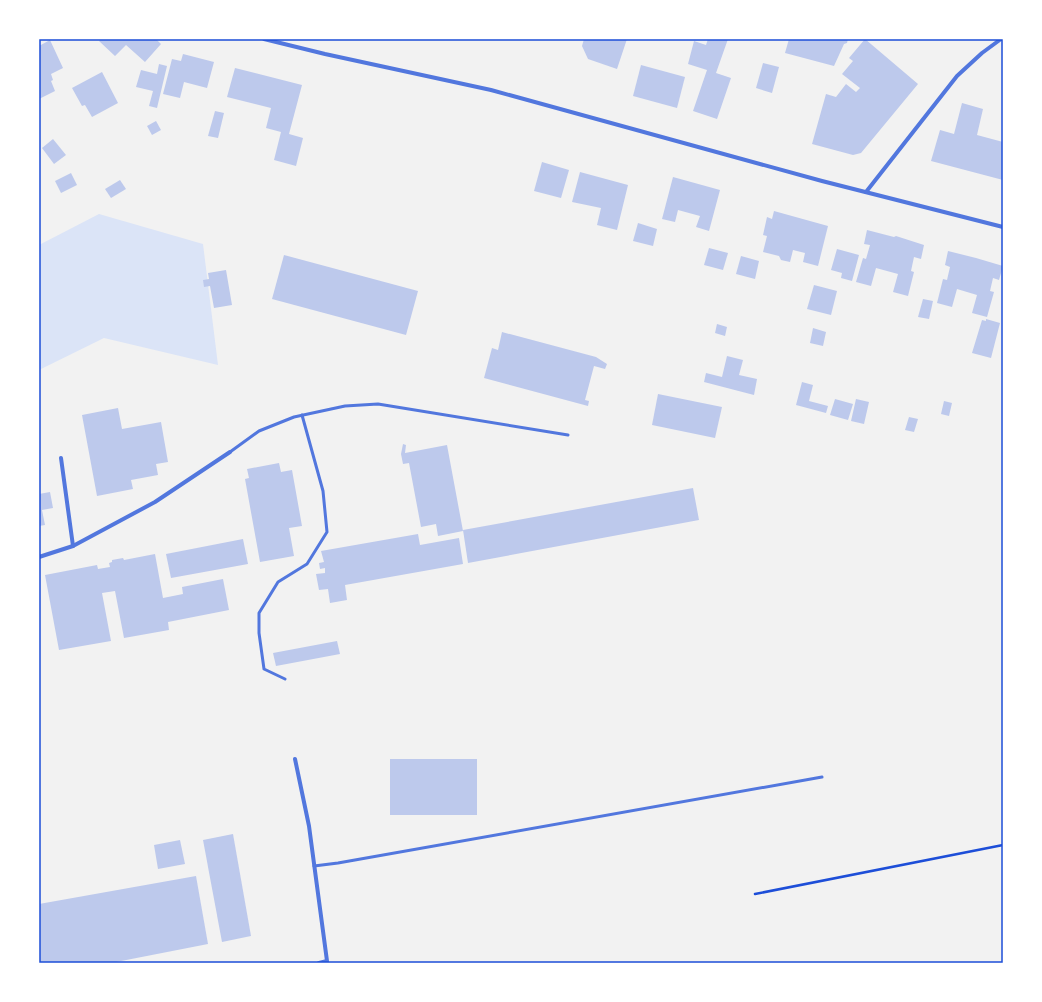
<svg xmlns="http://www.w3.org/2000/svg" width="1042" height="1002" font-family="'IBM Plex Serif',serif">
	<rect width="100%" height="100%" fill="#f2f2f2"/>
	<path fill="#dbe4f7" d="M99 214 203 244 218 365 104 338 39 370V245Z"/>
	<g fill="#bdc9ec">
		<path d="M101 39H156L161 44 145 62 126 45 115 56 99 41Z"/>
		<path d="M584 39H627L617 69 588 59 582 46Z"/>
		<path d="M708 39H728L716 73 731 78 717 119 693 111 707 70 688 64 694 41 706 45Z"/>
		<path d="M789 39H848L847 43 844 44 834 66 785 53Z"/>
		<path d="M865 39 918 84 861 153 853 155 812 144 826 94 836 97 846 84 856 92 860 88 842 74 853 61 849 58Z"/>
		<path d="M50 40 63 68 51 74 53 80 51 81 55 91 39 99V46Z"/>
		<path d="M183 54 214 62 207 88 184 82 180 98 163 94 172 59 181 61Z"/>
		<path d="M763 63 779 67 772 93 756 88Z"/>
		<path d="M159 64 167 66 157 108 149 106 153 91 136 87 141 70 157 74Z"/>
		<path d="M641 65 685 77 677 108 633 96Z"/>
		<path d="M235 68 302 85 289 134 303 138 296 166 274 160 281 132 266 128 271 108 227 97Z"/>
		<path d="M102 72 118 103 92 117 85 105 82 106 72 88Z"/>
		<path d="M962 103 983 109 977 135 1003 142V180L931 161 940 130 954 134Z"/>
		<path d="M215 111 224 113 218 138 208 136Z"/>
		<path d="M156 121 161 130 152 135 147 126Z"/>
		<path d="M53 139 66 155 54 164 42 148Z"/>
		<path d="M542 162 569 170 561 198 534 191Z"/>
		<path d="M580 172 628 185 617 230 597 225 601 208 572 202Z"/>
		<path d="M71 173 77 185 61 193 55 181Z"/>
		<path d="M673 177 720 190 709 231 696 227 700 216 678 210 675 222 662 219Z"/>
		<path d="M120 180 126 189 111 198 105 189Z"/>
		<path d="M774 211 828 226 818 266 803 262 805 253 793 250 790 262 781 260 779 256 763 252 767 236 763 235 767 217 772 219Z"/>
		<path d="M638 223 657 229 653 246 633 241Z"/>
		<path d="M867 230 894 237 896 236 924 245 921 259 914 257 911 271 914 272 908 296 893 292 898 274 876 268 871 286 856 282 863 258 866 259 870 245 864 244Z"/>
		<path d="M709 248 728 253 723 270 704 265Z"/>
		<path d="M837 249 859 255 852 281 841 278 842 273 831 270Z"/>
		<path d="M948 251 976 258 1003 266 999 280 993 278 990 291 994 292 987 317 972 313 977 295 957 289 952 307 937 303 943 279 947 280 950 267 945 265Z"/>
		<path d="M284 255 418 291 406 335 272 299Z"/>
		<path d="M741 256 759 261 755 279 736 274Z"/>
		<path d="M226 270 232 305 214 308 210 286 204 287 203 280 209 279 208 273Z"/>
		<path d="M814 285 837 291 831 315 807 309Z"/>
		<path d="M923 299 933 301 929 319 918 317Z"/>
		<path d="M986 319 1000 323 991 358 972 353 982 320 986 321Z"/>
		<path d="M717 324 727 327 725 336 715 333Z"/>
		<path d="M813 328 826 332 823 346 810 343Z"/>
		<path d="M502 332 596 357 607 364 605 369 594 366 585 400 589 401 588 406 484 378 492 348 498 350Z"/>
		<path d="M727 356 743 360 739 375 757 379 754 395 704 382 706 373 722 377Z"/>
		<path d="M802 382 813 385 809 401 828 406 826 413 796 405Z"/>
		<path d="M658 394 722 407 715 438 652 425Z"/>
		<path d="M835 399 853 404 848 420 830 415Z"/>
		<path d="M856 399 869 402 864 424 851 421Z"/>
		<path d="M944 401 952 403 949 416 941 414Z"/>
		<path d="M118 408 122 429 161 422 168 462 156 464 158 475 131 480 133 489 97 496 82 415Z"/>
		<path d="M909 417 918 419 914 432 905 430Z"/>
		<path d="M403 444 406 445 405 453 447 445 463 531 438 536 436 524 421 527 409 463 403 464 401 454Z"/>
		<path d="M279 463 281 472 292 470 302 526 289 528 294 556 260 562 245 479 249 478 247 469Z"/>
		<path d="M693 488 699 520 468 563 463 530Z"/>
		<path d="M50 492 53 508 42 510 45 525 39 526V494Z"/>
		<path d="M418 534 420 545 459 538 463 564 345 585 347 600 330 603 328 589 319 590 316 574 325 573V568L320 569 319 563 324 562 321 551Z"/>
		<path d="M243 539 248 564 171 578 166 554Z"/>
		<path d="M155 554 163 598 183 594 182 587 223 579 229 610 168 622 169 630 124 638 115 591 102 593 111 641 59 650 45 575 97 565 98 569 110 567 109 563 112 562V560L123 558 124 560Z"/>
		<path d="M337 641 340 654 276 666 273 653Z"/>
		<rect x="390" y="759" width="87" height="56"/>
		<path d="M233 834 251 936 222 942 203 840Z"/>
		<path d="M180 840 185 864 158 869 154 845Z"/>
		<path d="M196 876 208 944 111 963H39V904Z"/>
	</g>
	<g fill="none" stroke-linecap="round" stroke-linejoin="round">
		<path stroke="#1d4ed8" stroke-width="2.5" d="M755 894 1003 845"/>
		<g stroke="#5277de" stroke-width="3">
			<path d="M230 452 259 431 294 417 345 406 378 404 568 435"/>
			<path d="M285 679 264 669 259 633V613L278 582 307 564 327 532 323 491 302 415"/>
			<path d="M314 866 338 863 822 777"/>
		</g>
		<g stroke="#5277de" stroke-width="4">
			<path d="M264 39 325 54 491 90 822 181 1003 227"/>
			<path d="M866 192 957 76 982 53 1001 39"/>
			<path d="M61 458 73 546"/>
			<path d="M39 557 73 546 155 502 230 452"/>
			<path d="M295 759 309 826 327 961 319 963"/>
		</g>
	</g>
	<rect width="1042" height="1002" fill="none" stroke="#ffffff" stroke-width="80"/>
	<rect x="40" y="40" width="962" height="922" fill="none" stroke="#1d4ed8" stroke-width="1.5"/>
</svg>
